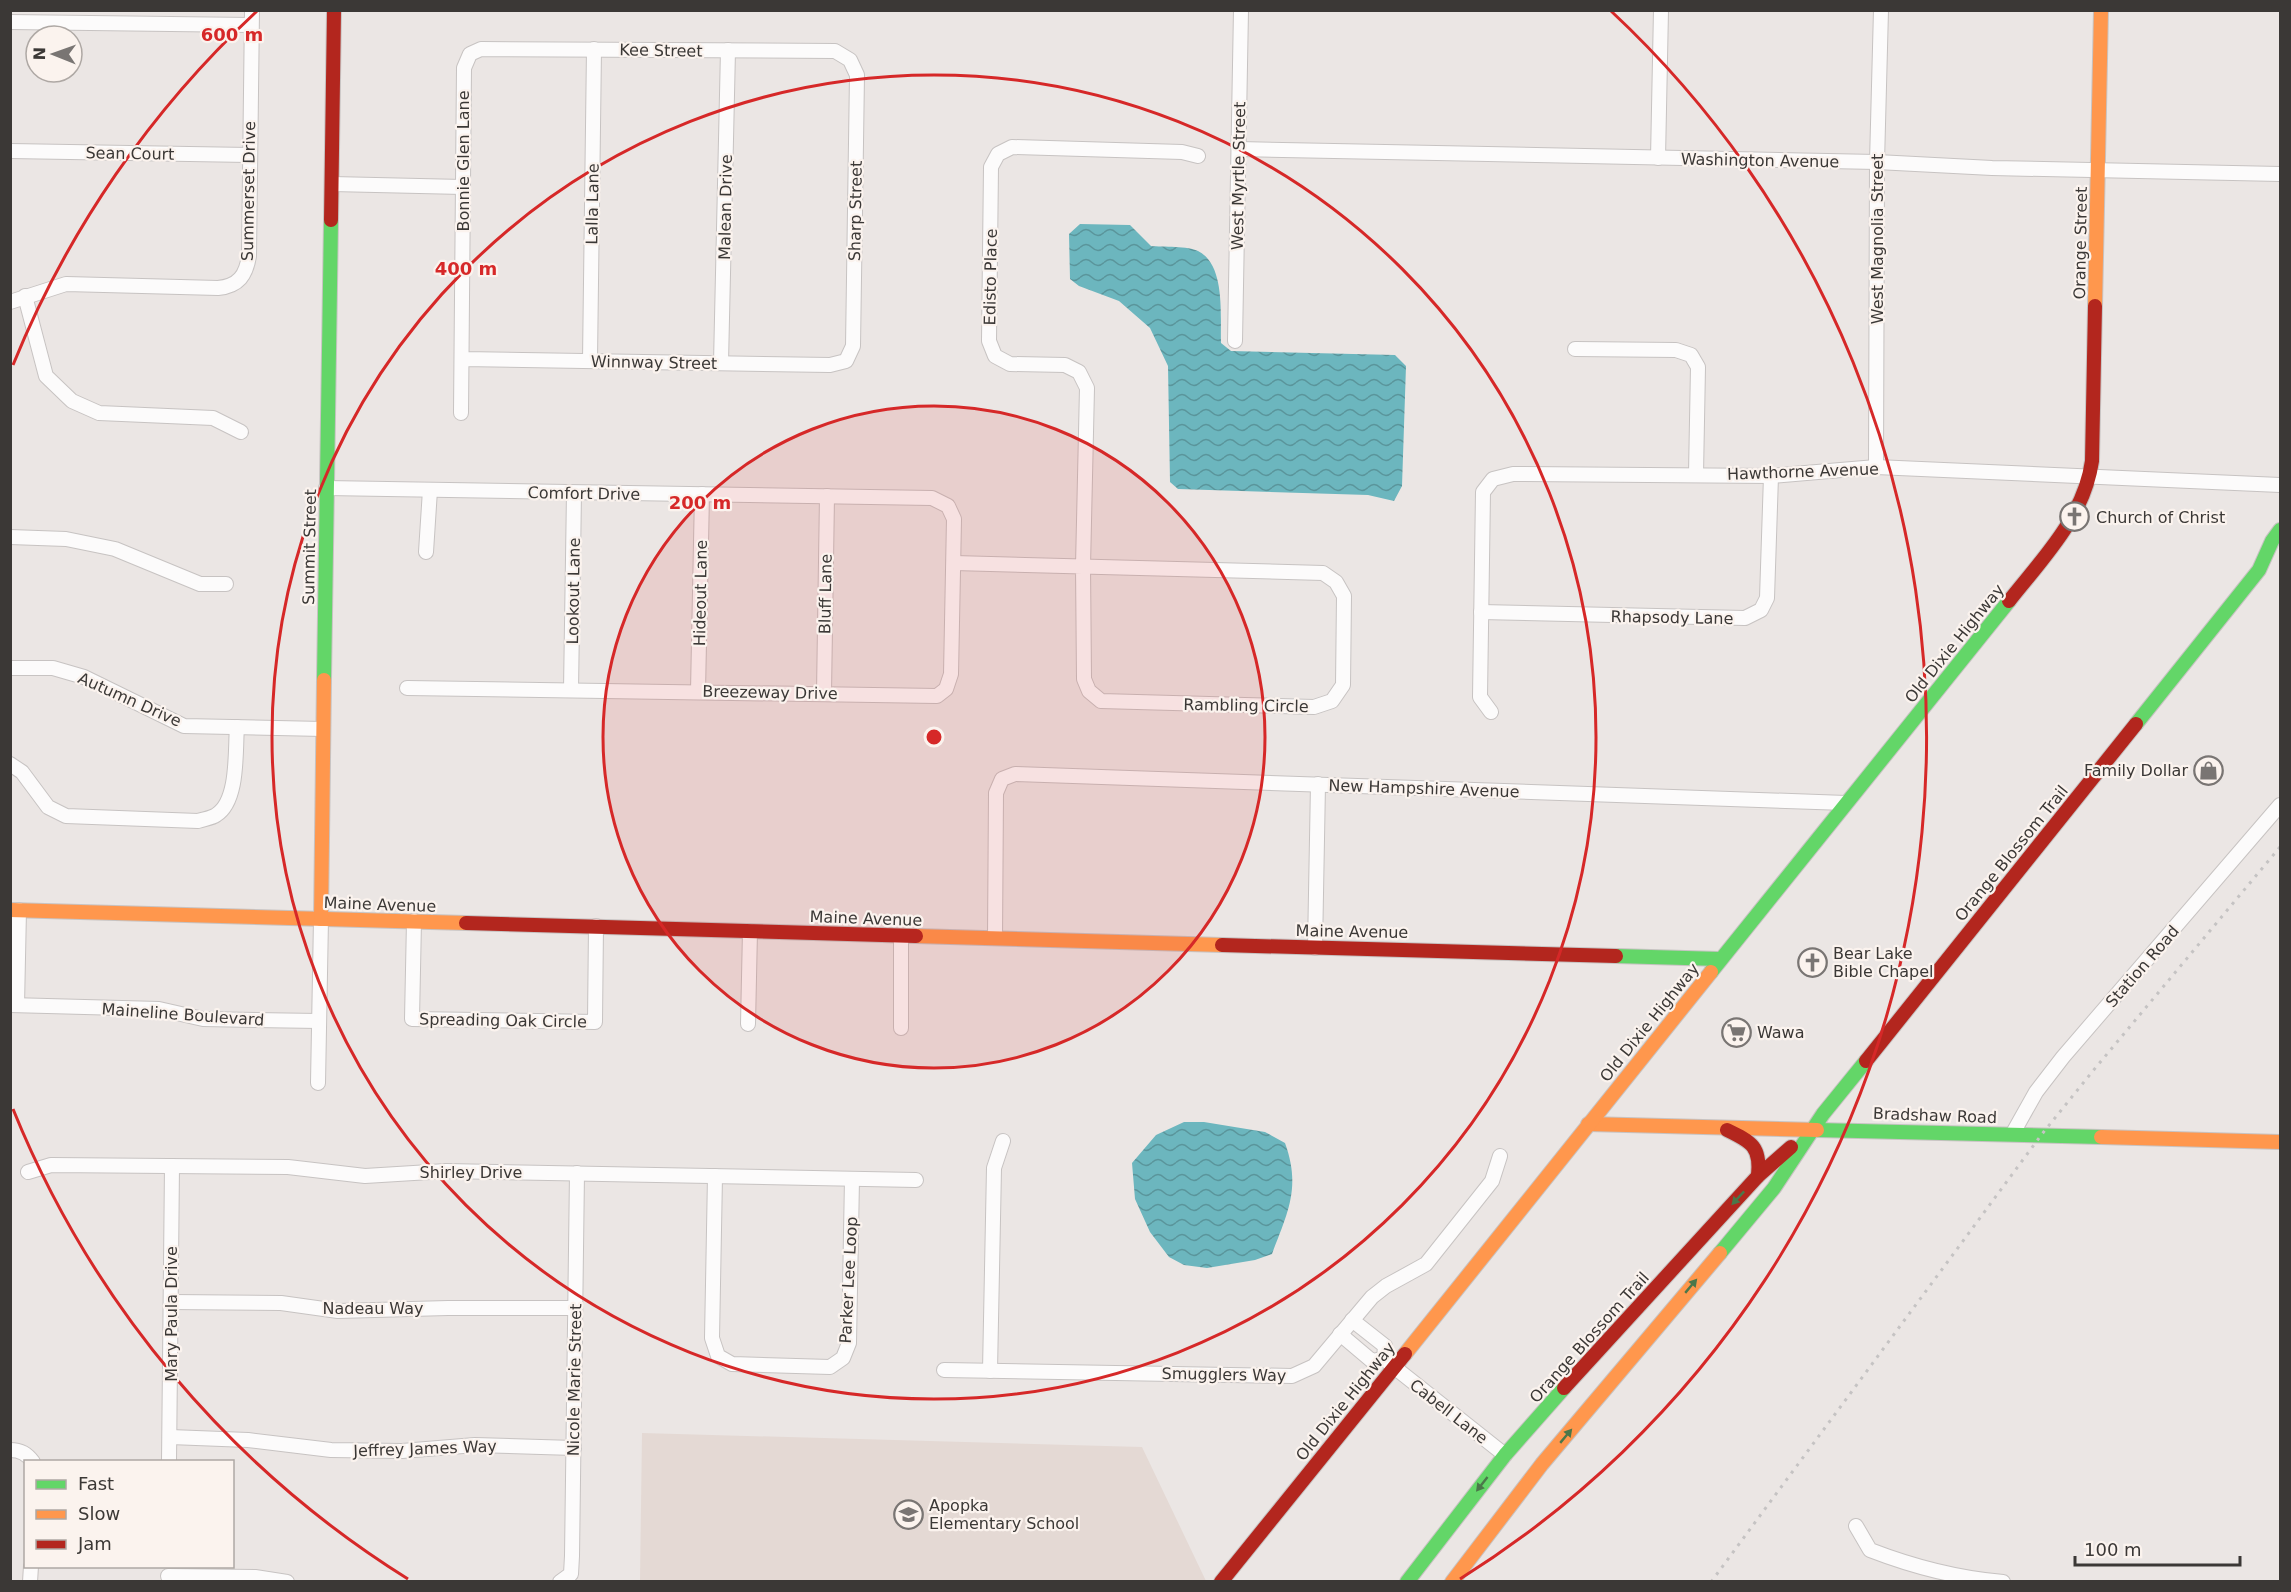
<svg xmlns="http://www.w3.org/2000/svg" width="2291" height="1592" font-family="'DejaVu Sans',sans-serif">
	<defs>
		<pattern id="water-waves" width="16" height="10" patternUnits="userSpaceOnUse" patternTransform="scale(1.5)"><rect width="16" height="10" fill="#6cb6be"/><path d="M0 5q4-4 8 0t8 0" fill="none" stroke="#5a959b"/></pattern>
	</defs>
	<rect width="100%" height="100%" fill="#ebe6e4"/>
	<path fill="#e4d9d4" d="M642 1433 1142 1447 1206 1581H640Z"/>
	<g fill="url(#water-waves)">
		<path d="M1080 224 1130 225 1151 246C1162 247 1189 246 1198 251 1226 265 1220 316 1221 343L1231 351 1395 355 1406 366 1402 486 1394 501 1368 495 1178 489 1170 482 1168 366 1150 328 1119 301 1079 286 1070 279 1069 234Z"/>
		<path d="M1184 1122H1204L1265 1132 1285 1143C1301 1187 1288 1212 1272 1254L1255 1260 1207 1268 1184 1265 1169 1257 1150 1232 1135 1199 1132 1163 1156 1135Z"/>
	</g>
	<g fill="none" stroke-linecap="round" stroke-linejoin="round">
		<defs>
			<g id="street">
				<path d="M10 22 251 25"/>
				<path d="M1239 149 1877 162 1992 168 2280 174"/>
				<path d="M10 151 249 155"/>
				<path d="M1658 158 1661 10"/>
				<path d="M332 184 463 187"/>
				<path d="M25 296 46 376 72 401 99 413 213 418 241 432"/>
				<path d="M10 302 66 284 218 288C239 286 246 275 249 256L252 10"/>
				<path d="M1235 341 1241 10"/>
				<path d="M1575 349 1676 350 1691 355 1698 367 1696 474"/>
				<path d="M590 360 594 49"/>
				<path d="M721 363 728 50"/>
				<path d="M461 413 464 68 470 54 481 49 835 51 850 60 857 75 853 346 846 361 830 365 463 359"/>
				<path d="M1876 467 1877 162 1881 10"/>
				<path d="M326 488 932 498 948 506 954 519 951 674 946 689 937 696 407 688"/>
				<path d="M10 537 66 539 115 549 200 584H226"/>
				<path d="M426 552 430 490"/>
				<path d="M954 563 1323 573 1336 582 1344 596 1343 685 1332 701 1314 707 1101 701 1089 691 1084 679 1083 566 1087 388 1079 372 1065 365 1010 364 995 356 989 341 991 167 998 154 1012 147 1182 152 1198 156"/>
				<path d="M1481 612 1745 618 1761 610 1767 598 1771 476"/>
				<path d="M10 668H53L84 677 184 726 323 729"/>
				<path d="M571 690 574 493"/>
				<path d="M698 691 702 494"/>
				<path d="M824 693 827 496"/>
				<path d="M1491 712 1480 697 1483 492 1493 479 1513 474 1771 476 1876 467 2280 485"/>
				<path d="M10 764 22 772 48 807 66 816 198 821C204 819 212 818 216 815 239 801 235 750 237 727"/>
				<path d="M414 921 412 1019 595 1022 596 926"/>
				<path d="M995 938 996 793 1002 779 1015 774 1846 803"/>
				<path d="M1315 948 1318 784"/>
				<path d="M10 1005 159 1009 203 1019 319 1021"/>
				<path d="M17 1005 19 910"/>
				<path d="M748 1024 750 931"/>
				<path d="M901 1028V936"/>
				<path d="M318 1083 321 919"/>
				<path d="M2013 1133 2036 1092 2063 1057 2280 805"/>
				<path d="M28 1172 51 1165 288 1167 365 1176 446 1171 916 1180"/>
				<path d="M715 1176 712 1338 718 1356 732 1364 830 1367 843 1358 849 1343 852 1179"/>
				<path d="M171 1302 281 1303 338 1311 448 1308H575"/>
				<path d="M1352 1320 1385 1346 1384 1359"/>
				<path d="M1340 1334 1372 1361 1384 1359"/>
				<path d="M1384 1359 1505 1455"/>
				<path d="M944 1370 1292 1376 1314 1366 1372 1297 1386 1286 1426 1264 1492 1181 1500 1156"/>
				<path d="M990 1371 994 1168 1003 1141"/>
				<path d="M170 1437 248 1440 331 1450 402 1451 475 1445 574 1448"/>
				<path d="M10 1450C21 1450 27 1454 33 1462"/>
				<path d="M169 1462 172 1166"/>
				<path d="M1856 1526 1870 1550C1914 1567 1956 1578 2003 1582"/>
				<path d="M168 1576 255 1577 287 1582"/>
				<path d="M30 1582 31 1566"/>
				<path d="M560 1582 571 1574 572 1556 577 1173"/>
			</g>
			<g id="fast">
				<path d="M324 680 331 220"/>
				<path d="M2136 724 2259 570 2272 541 2280 530"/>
				<path d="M1616 956 1720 959"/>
				<path d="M1711 972 2009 601"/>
				<path d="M1817 1130 2101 1137"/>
				<path d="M1720 1253 1774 1188 1823 1114 1866 1061"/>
				<path d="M1407 1582 1505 1455 1564 1388"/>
			</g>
			<g id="slow">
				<path d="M2095 306 2101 10"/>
				<path d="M10 910 466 923"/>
				<path d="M321 919 324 680"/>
				<path d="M916 936 1222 945"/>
				<path d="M1588 1124 1817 1130"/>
				<path d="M2101 1137 2280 1142"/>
				<path d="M1405 1354 1711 972"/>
				<path d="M1452 1582 1542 1464 1720 1253"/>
			</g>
			<g id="jam">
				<path d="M331 220 334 10"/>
				<path d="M2009 601C2043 558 2084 517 2092 461L2095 306"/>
				<path d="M466 923 916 936"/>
				<path d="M1222 945 1616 956"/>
				<path d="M1866 1061 2136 724"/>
				<path d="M1727 1130C1752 1142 1761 1147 1758 1176"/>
				<path d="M1564 1388 1758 1176 1791 1147"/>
				<path d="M1221 1582 1405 1354"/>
			</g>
		</defs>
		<use href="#street" stroke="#c7c3c2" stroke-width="16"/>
		<use href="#fast" stroke="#c7c3c2" stroke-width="16"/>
		<use href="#slow" stroke="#c7c3c2" stroke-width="16"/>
		<use href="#jam" stroke="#c7c3c2" stroke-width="16"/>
		<use href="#street" stroke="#fcfbfb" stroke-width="14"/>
		<use href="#fast" stroke="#63d668" stroke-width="14"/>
		<use href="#slow" stroke="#ff974d" stroke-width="14"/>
		<use href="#jam" stroke="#b3261e" stroke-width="14"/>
		<path stroke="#c5c3c3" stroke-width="3" stroke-dasharray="3 6" stroke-linecap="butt" d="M1711 1582 2042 1134 2092 1072 2280 847"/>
	</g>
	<defs><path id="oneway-solid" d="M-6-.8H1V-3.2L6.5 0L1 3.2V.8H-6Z" transform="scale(1.5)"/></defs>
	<g fill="#4b774a">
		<use href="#oneway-solid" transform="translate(1738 1198) rotate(133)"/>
		<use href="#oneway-solid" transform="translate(1691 1286) rotate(-50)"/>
		<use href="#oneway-solid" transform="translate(1566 1436) rotate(-50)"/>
		<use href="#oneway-solid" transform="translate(1482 1484) rotate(128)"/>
	</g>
	<circle cx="934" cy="737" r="331" fill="#d62828" fill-opacity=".12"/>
	<g fill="none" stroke="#d62828" stroke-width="3">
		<circle cx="934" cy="737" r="331"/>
		<circle cx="934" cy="737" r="662"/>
		<path d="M408 1579A993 993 0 0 1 13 1109M13 365A993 993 0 0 1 257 11M1611 11A993 993 0 0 1 1460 1579"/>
	</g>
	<defs>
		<symbol id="church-ring" viewBox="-11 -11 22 22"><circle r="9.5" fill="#fbf3ee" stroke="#797573" stroke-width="1.5"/><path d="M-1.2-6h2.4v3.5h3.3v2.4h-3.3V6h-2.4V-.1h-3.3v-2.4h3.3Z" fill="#797573"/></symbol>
		<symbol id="shop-ring" viewBox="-11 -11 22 22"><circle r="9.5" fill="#fbf3ee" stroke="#797573" stroke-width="1.5"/><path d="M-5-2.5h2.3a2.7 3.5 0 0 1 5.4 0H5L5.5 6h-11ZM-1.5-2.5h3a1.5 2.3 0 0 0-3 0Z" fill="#797573"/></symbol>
		<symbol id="supermarket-ring" viewBox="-11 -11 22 22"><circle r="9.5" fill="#fbf3ee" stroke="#797573" stroke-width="1.5"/><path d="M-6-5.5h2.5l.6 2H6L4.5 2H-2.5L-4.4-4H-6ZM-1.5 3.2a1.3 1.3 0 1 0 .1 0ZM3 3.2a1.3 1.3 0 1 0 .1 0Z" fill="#797573"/></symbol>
		<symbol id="school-ring" viewBox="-11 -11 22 22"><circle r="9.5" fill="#fbf3ee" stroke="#797573" stroke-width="1.5"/><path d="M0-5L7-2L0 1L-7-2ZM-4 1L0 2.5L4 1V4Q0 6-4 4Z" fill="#797573"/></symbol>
	</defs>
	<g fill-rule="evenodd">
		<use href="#church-ring" x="2058" y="500" width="33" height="33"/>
		<use href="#shop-ring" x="2192" y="754" width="33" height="33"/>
		<use href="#church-ring" x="1796" y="946" width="33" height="33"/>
		<use href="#supermarket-ring" x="1720" y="1016" width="33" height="33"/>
		<use href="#school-ring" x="892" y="1498" width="33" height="33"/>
	</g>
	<g text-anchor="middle" stroke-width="4.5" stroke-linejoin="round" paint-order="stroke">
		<g font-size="16" fill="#3b3836" stroke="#fbf3ee">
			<text transform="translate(661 50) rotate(1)" y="6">Kee Street</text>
			<text transform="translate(130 153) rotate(1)" y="6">Sean Court</text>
			<text transform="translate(1760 160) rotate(1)" y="6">Washington Avenue</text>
			<text transform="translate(463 161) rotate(-90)" y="6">Bonnie Glen Lane</text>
			<text transform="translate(1238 176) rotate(-89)" y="6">West Myrtle Street</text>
			<text transform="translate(248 191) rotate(-89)" y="6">Summerset Drive</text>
			<text transform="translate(592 204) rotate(-89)" y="6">Lalla Lane</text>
			<text transform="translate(725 207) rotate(-89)" y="6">Malean Drive</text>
			<text transform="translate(855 211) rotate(-89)" y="6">Sharp Street</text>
			<text transform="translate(1877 239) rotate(-90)" y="6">West Magnolia Street</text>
			<text transform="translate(2080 243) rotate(-89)" y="6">Orange Street</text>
			<text transform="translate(990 277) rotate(-89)" y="6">Edisto Place</text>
			<text transform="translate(654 362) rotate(1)" y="6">Winnway Street</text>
			<text transform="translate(1803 471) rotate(-2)" y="6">Hawthorne Avenue</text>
			<text transform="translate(584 493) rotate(1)" y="6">Comfort Drive</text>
			<text transform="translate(309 547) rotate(-89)" y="6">Summit Street</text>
			<text transform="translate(573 591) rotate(-89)" y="6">Lookout Lane</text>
			<text transform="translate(700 593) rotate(-89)" y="6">Hideout Lane</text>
			<text transform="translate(825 594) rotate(-89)" y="6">Bluff Lane</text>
			<text transform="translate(1672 617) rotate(1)" y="6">Rhapsody Lane</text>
			<text transform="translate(1954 643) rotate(-51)" y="6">Old Dixie Highway</text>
			<text transform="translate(770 692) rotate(1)" y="6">Breezeway Drive</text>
			<text transform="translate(130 699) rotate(24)" y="6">Autumn Drive</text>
			<text transform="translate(1246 705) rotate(1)" y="6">Rambling Circle</text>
			<text transform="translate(1424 788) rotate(2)" y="6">New Hampshire Avenue</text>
			<text transform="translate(2011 853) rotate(-51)" y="6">Orange Blossom Trail</text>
			<text transform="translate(380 904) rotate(2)" y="6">Maine Avenue</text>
			<text transform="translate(866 918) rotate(2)" y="6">Maine Avenue</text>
			<text transform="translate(1352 931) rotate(1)" y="6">Maine Avenue</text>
			<text transform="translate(2142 966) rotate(-49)" y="6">Station Road</text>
			<text transform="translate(183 1014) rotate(4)" y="6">Maineline Boulevard</text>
			<text transform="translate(503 1020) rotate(1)" y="6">Spreading Oak Circle</text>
			<text transform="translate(1649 1022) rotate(-51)" y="6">Old Dixie Highway</text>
			<text transform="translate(1935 1115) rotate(2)" y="6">Bradshaw Road</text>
			<text x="471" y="1178">Shirley Drive</text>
			<text transform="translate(848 1280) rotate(-87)" y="6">Parker Lee Loop</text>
			<text x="373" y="1314">Nadeau Way</text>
			<text transform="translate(171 1314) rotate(-90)" y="6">Mary Paula Drive</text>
			<text transform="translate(1589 1337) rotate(-48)" y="6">Orange Blossom Trail</text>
			<text transform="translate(1224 1374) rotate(1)" y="6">Smugglers Way</text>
			<text transform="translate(574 1380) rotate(-89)" y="6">Nicole Marie Street</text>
			<text transform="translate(1345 1401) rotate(-51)" y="6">Old Dixie Highway</text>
			<text transform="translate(1449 1411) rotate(38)" y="6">Cabell Lane</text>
			<text transform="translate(425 1448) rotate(-2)" y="6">Jeffrey James Way</text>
		</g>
		<g font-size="16" fill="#3b3836" stroke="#fbf3ee" text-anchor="start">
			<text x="2096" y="523">Church of Christ</text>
			<text x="2188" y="776" text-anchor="end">Family Dollar</text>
			<text x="1833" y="959">Bear Lake<tspan x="1833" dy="18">Bible Chapel</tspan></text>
			<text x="1757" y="1038">Wawa</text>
			<text x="929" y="1511">Apopka<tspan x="929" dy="18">Elementary School</tspan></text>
		</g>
	</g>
	<circle cx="934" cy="737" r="9" fill="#d62828" stroke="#fbf3ee" stroke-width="3"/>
	<g font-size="18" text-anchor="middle" font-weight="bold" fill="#d62828" stroke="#fbf3ee" stroke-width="4.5" stroke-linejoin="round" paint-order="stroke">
		<text x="232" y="41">600 m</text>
		<text x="466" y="275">400 m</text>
		<text x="700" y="509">200 m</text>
	</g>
	<rect width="2291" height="1592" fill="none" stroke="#3b3836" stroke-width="24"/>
	<rect x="24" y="1460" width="210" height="108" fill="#fbf3ee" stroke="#aea8a4" stroke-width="1.5"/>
	<rect x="36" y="1480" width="30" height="9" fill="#63d668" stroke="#aea8a4" stroke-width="1.5"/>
	<text x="78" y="1490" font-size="18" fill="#3b3836">Fast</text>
	<rect x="36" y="1510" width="30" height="9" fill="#ff974d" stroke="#aea8a4" stroke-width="1.5"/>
	<text x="78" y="1520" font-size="18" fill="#3b3836">Slow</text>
	<rect x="36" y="1540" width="30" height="9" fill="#b3261e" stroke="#aea8a4" stroke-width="1.5"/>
	<text x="78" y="1550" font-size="18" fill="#3b3836">Jam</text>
	<g transform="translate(54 54) rotate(271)"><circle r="28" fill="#fbf3ee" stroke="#aea8a4" stroke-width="1.5"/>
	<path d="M0-4.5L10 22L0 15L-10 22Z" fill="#797573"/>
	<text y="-9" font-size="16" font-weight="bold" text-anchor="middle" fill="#3b3836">N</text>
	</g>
	<path d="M2075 1556v9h165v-9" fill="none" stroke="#3b3836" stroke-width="3"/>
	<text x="2084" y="1556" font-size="18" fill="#3b3836" stroke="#fbf3ee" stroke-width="4.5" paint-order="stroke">100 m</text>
</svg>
